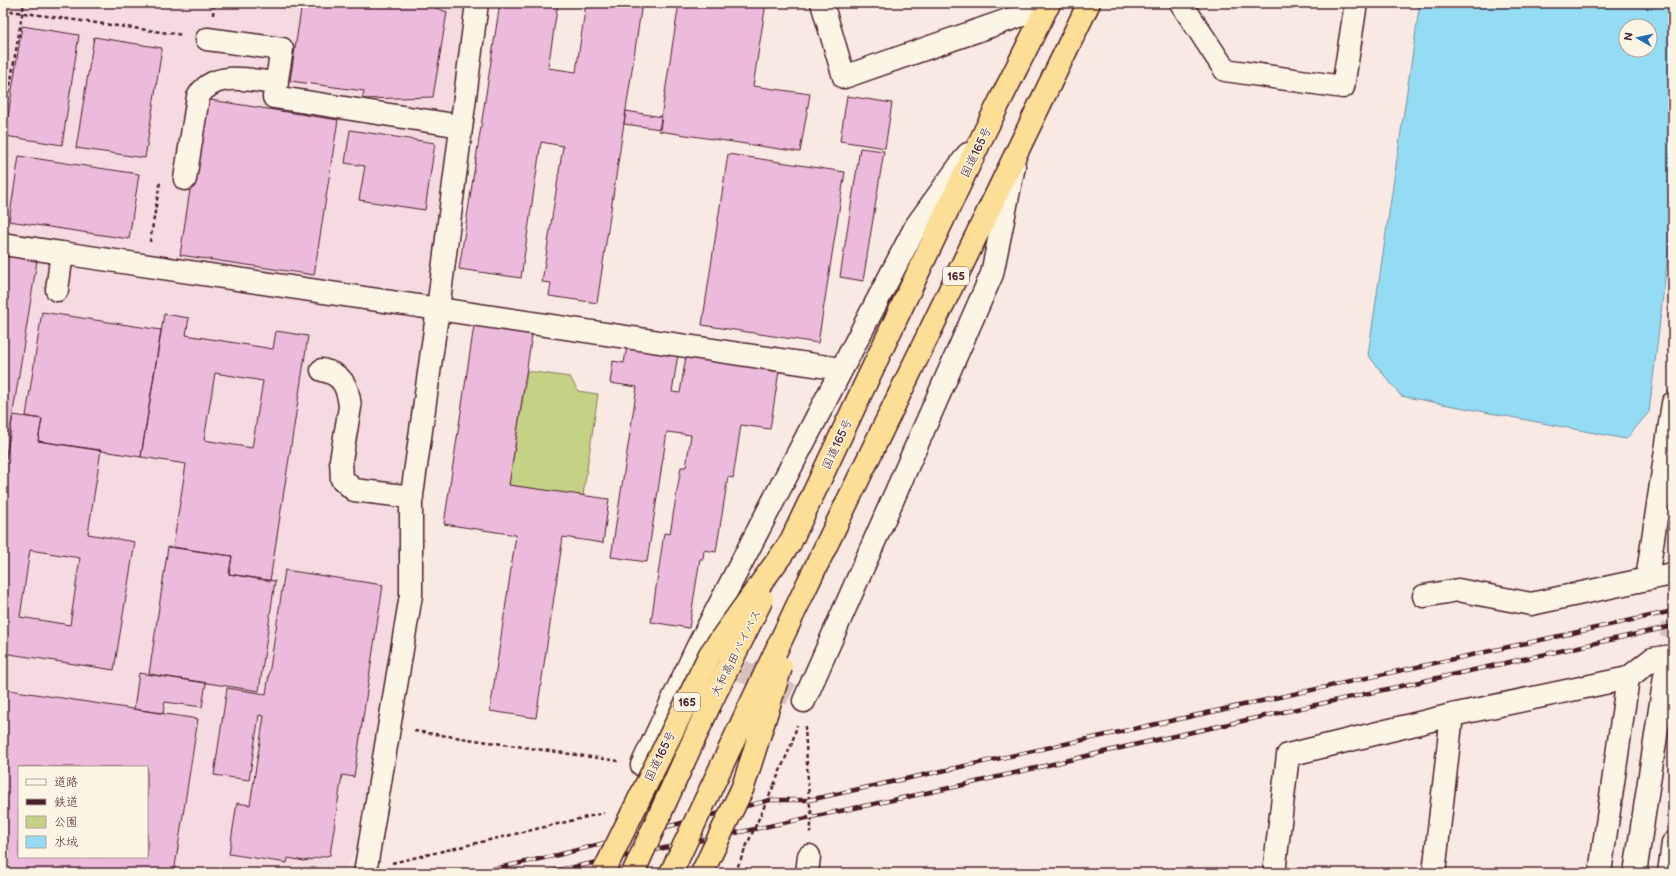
<svg xmlns="http://www.w3.org/2000/svg" width="1676" height="876" viewBox="0 0 1676 876" font-family="'Balsamiq Sans','Klee One',sans-serif">
  <style>
    .built { fill: #f5dbe1; fill-rule: evenodd }
    .green { fill: #c5d185; stroke: #887858 }
    .water { fill: #93dcf4; stroke: #7690a4; fill-rule: evenodd }
    .building { fill: #ecbbdc; stroke: #4a1f2b; fill-rule: evenodd }
    .lines { fill: none; stroke-linecap: round; stroke-linejoin: round }
    .minor-tunnel { stroke: #d6c1be; stroke-width: 22; stroke-dasharray: 22 11; stroke-linecap: butt }
    .minor-casing { stroke: #4a1f2b; stroke-width: 25 }
    .highway-casing { stroke: #4a1f2b; stroke-width: 25 }
    .path { stroke: #4a1f2b; stroke-width: 2.5; stroke-dasharray: 4 3; stroke-linecap: butt }
    .minor { stroke: #fcf5e5; stroke-width: 22 }
    .highway { stroke: #fcde96; stroke-width: 22 }
    .rail-casing { stroke: #4a1f2b; stroke-width: 4.5 }
    .rail { stroke: #fcf5e5; stroke-width: 3; stroke-dasharray: 9; stroke-linecap: butt }
    .highway-bridge-casing { stroke: #4a1f2b; stroke-width: 25; stroke-linecap: butt }
    .path-bridge { stroke: #4a1f2b; stroke-width: 2.5; stroke-dasharray: 4 3; stroke-linecap: butt }
    .highway-bridge { stroke: #fcde96; stroke-width: 22 }
    .labels { text-anchor: middle; stroke-width: 3; stroke-linejoin: round; paint-order: stroke }
    .shield { fill: #fcf5e5; stroke: #7f5f63; stroke-width: 1 }
    .shield-label { font-size: 11px; font-weight: bold; fill: #4a1f2b }
    .street-label { font-size: 12px; fill: #4a1f2b; stroke: #fcf5e5 }
  </style>
  <rect width="100%" height="100%" fill="#f9e9e3"/>
  <filter id="ink" filterUnits="userSpaceOnUse"><feTurbulence type="fractalNoise" baseFrequency=".025" numOctaves="2"/><feDisplacementMap in="SourceGraphic" scale="8" xChannelSelector="R" yChannelSelector="G"/><feConvolveMatrix kernelMatrix="1 2 1 2 8 2 1 2 1" color-interpolation-filters="sRGB"/></filter>
  <g filter="url(#ink)">
    <path class="built" d="M 3,3 L 468,3 L 398,505 L 400,590 L 358,846 L 343,873 L 3,873 ZM 19,767 L 147,767 L 147,857 L 19,857 Z"/>
    <path class="green" d="M 527,371 L 570,377 L 578,391 L 598,394 L 583,496 L 509,485 Z"/>
    <path class="water" d="M 1420,3 L 1673,3 L 1673,229 L 1670,238 L 1649,412 L 1626,439 L 1401,396 L 1368,355 ZM 1626,26 L 1650,26 L 1650,50 L 1626,50 Z"/>
    <path class="building" d="M 302,3 L 423,3 L 447,12 L 433,97 L 362,99 L 364,91 L 290,81 Z
      M 500,3 L 558,3 L 548,68 L 576,72 L 586,3 L 642,3 L 597,303 L 549,296 L 551,283 L 542,282 L 563,146 L 541,142 L 521,278 L 459,269 Z
      M 679,3 L 766,3 L 753,86 L 810,94 L 800,152 L 659,131 Z
      M 22,26 L 79,35 L 62,145 L 5,136 Z
      M 94,37 L 162,48 L 145,158 L 76,148 Z
      M 847,96 L 892,103 L 885,148 L 840,141 Z
      M 204,99 L 338,120 L 314,275 L 180,255 Z
      M 626,111 L 662,117 L 660,129 L 624,124 Z
      M 350,130 L 435,143 L 425,210 L 359,200 L 365,166 L 345,163 Z
      M 860,148 L 884,151 L 863,281 L 840,277 Z
      M 728,154 L 845,172 L 818,343 L 702,325 Z
      M 19,156 L 139,174 L 129,239 L 9,221 Z
      M 3,249 L 38,254 L 3,476 Z
      M 42,312 L 161,330 L 141,457 L 38,441 L 42,419 L 26,416 Z
      M 164,314 L 189,318 L 186,335 L 273,349 L 276,331 L 308,336 L 270,581 L 229,574 L 232,556 L 173,547 L 186,464 L 141,457 ZM 215,373 L 263,381 L 252,448 L 204,440 Z
      M 475,319 L 533,328 L 509,485 L 609,499 L 603,543 L 563,537 L 536,718 L 490,711 L 516,535 L 444,524 Z
      M 627,346 L 678,354 L 672,392 L 680,393 L 686,356 L 779,371 L 770,429 L 741,425 L 733,478 L 728,477 L 716,552 L 704,550 L 703,559 L 700,559 L 689,628 L 651,622 L 664,533 L 670,534 L 681,467 L 686,467 L 691,435 L 667,432 L 647,562 L 611,557 L 637,387 L 610,383 L 613,361 L 624,363 Z
      M 13,415 L 42,419 L 38,441 L 101,450 L 88,534 L 135,542 L 114,670 L 3,653 L 3,476 ZM 30,550 L 80,558 L 70,625 L 20,617 Z
      M 168,547 L 232,556 L 229,574 L 275,581 L 259,691 L 149,674 Z
      M 285,570 L 383,585 L 354,777 L 342,775 L 330,855 L 304,861 L 288,858 L 287,863 L 229,854 L 237,803 L 250,805 L 264,716 L 259,715 L 249,780 L 214,775 L 227,688 L 266,694 Z
      M 139,673 L 206,683 L 202,707 L 165,702 L 163,713 L 134,709 Z
      M 3,689 L 198,719 L 174,873 L 3,873 ZM 19,767 L 147,767 L 147,857 L 19,857 Z"/>
    <g class="lines">
      <path class="minor-tunnel" d="M 712,656 L 804,701
        M 1666,670 L 1673,623"/>
      <defs>
        <path id="minor" d="M 822,3 L 844,77 L 1048,6
          M 1181,3 L 1225,70 L 1343,87 L 1356,3
          M 207,39 L 282,49 L 274,97 L 461,126
          M 185,179 L 198,97 C 214,69 250,81 277,83
          M 3,244 L 62,253
          M 57,290 L 62,253 L 841,369
          M 322,370 C 342,374 348,386 350,407 L 341,460 L 342,479 L 354,490 L 412,497
          M 1673,403 L 1647,579 L 1673,574
          M 1424,596 L 1458,590 L 1531,604 L 1647,579
          M 804,701 L 992,274 L 1014,166
          M 642,765 L 697,648 L 916,226 L 968,154
          M 365,873 L 411,595 L 411,502 L 439,301 L 477,3
          M 807,873 L 809,856
          M 1274,873 L 1288,755 L 1452,715 L 1628,678
          M 1434,873 L 1452,715
          M 1600,873 L 1628,678 L 1652,659 L 1673,656
          M 1635,873 L 1666,670
          M 1669,873 L 1673,843"/>
        <path id="highway" d="M 790,543 L 985,131 L 1049,3
          M 807,585 L 1089,3"/>
      </defs>
      <use href="#minor" class="minor-casing"/>
      <use href="#highway" class="highway-casing"/>
      <path class="path" d="M 3,10 L 183,35
        M 213,15 L 214,3
        M 3,127 L 24,3
        M 150,242 L 160,182
        M 805,726 L 809,800 L 812,817 L 810,833
        M 414,731 L 618,761
        M 774,785 L 792,743 L 797,725
        M 392,863 L 604,813
        M 735,873 L 746,847"/>
      <use href="#minor" class="minor"/>
      <use href="#highway" class="highway"/>
      <defs>
        <path id="rail" d="M 474,873 L 558,855 L 770,800 L 809,800 L 1673,611
          M 545,873 L 959,786 L 1129,746 L 1673,626"/>
      </defs>
      <use href="#rail" class="rail-casing"/>
      <use href="#rail" class="rail"/>
      <defs>
        <path id="highway-bridge" d="M 603,873 L 710,654 L 790,543
          M 633,873 L 710,704 L 762,599
          M 671,873 L 807,585
          M 702,873 L 743,787 L 781,667"/>
      </defs>
      <use href="#highway-bridge" class="highway-bridge-casing"/>
      <path class="path-bridge" d="M 746,847 L 774,785"/>
      <use href="#highway-bridge" class="highway-bridge"/>
    </g>
  </g>
  <g class="labels">
    <g class="shield">
      <rect x="943" y="267" width="26" height="18" rx="3"/>
      <rect x="674" y="693" width="26" height="18" rx="3"/>
    </g>
    <g class="shield-label">
      <text x="956" y="280">165</text>
      <text x="687" y="706">165</text>
    </g>
    <g class="street-label">
      <text transform="translate(976 152) rotate(-64)" y="4">国道165号</text>
      <text transform="translate(837 444) rotate(-65)" y="4">国道165号</text>
      <text transform="translate(736 653) rotate(-63)" y="4">大和高田バイパス</text>
      <text transform="translate(660 756) rotate(-64)" y="4">国道165号</text>
    </g>
  </g>
  <rect width="1676" height="876" fill="none" stroke="#fcf5e5" stroke-width="16"/>
  <rect x="8" y="8" width="1660" height="860" fill="none" stroke="#4a1f2b" stroke-width="1.5" filter="url(#ink)"/>
  <rect x="18" y="766" width="130" height="92" fill="#fcf5e5" stroke="#b59f9b"/>
  <rect x="26" y="779" width="20" height="6" fill="#fcf5e5" stroke="#b59f9b"/>
  <text x="54" y="786" font-size="12" fill="#4a1f2b">道路</text>
  <rect x="26" y="799" width="20" height="6" fill="#4a1f2b" stroke="#b59f9b"/>
  <text x="54" y="806" font-size="12" fill="#4a1f2b">鉄道</text>
  <rect x="26" y="816" width="20" height="12" fill="#c5d185" stroke="#b59f9b"/>
  <text x="54" y="826" font-size="12" fill="#4a1f2b">公園</text>
  <rect x="26" y="836" width="20" height="12" fill="#93dcf4" stroke="#b59f9b"/>
  <text x="54" y="846" font-size="12" fill="#4a1f2b">水域</text>
  <g transform="translate(1638 38) rotate(279)"><circle r="19" fill="#fcf5e5" stroke="#b59f9b"/>
  <path d="M0-3L7 15L0 10L-7 15Z" fill="#1f6fb2"/>
  <text y="-6" font-size="11" font-weight="bold" text-anchor="middle" fill="#4a1f2b">N</text>
  </g>
</svg>
